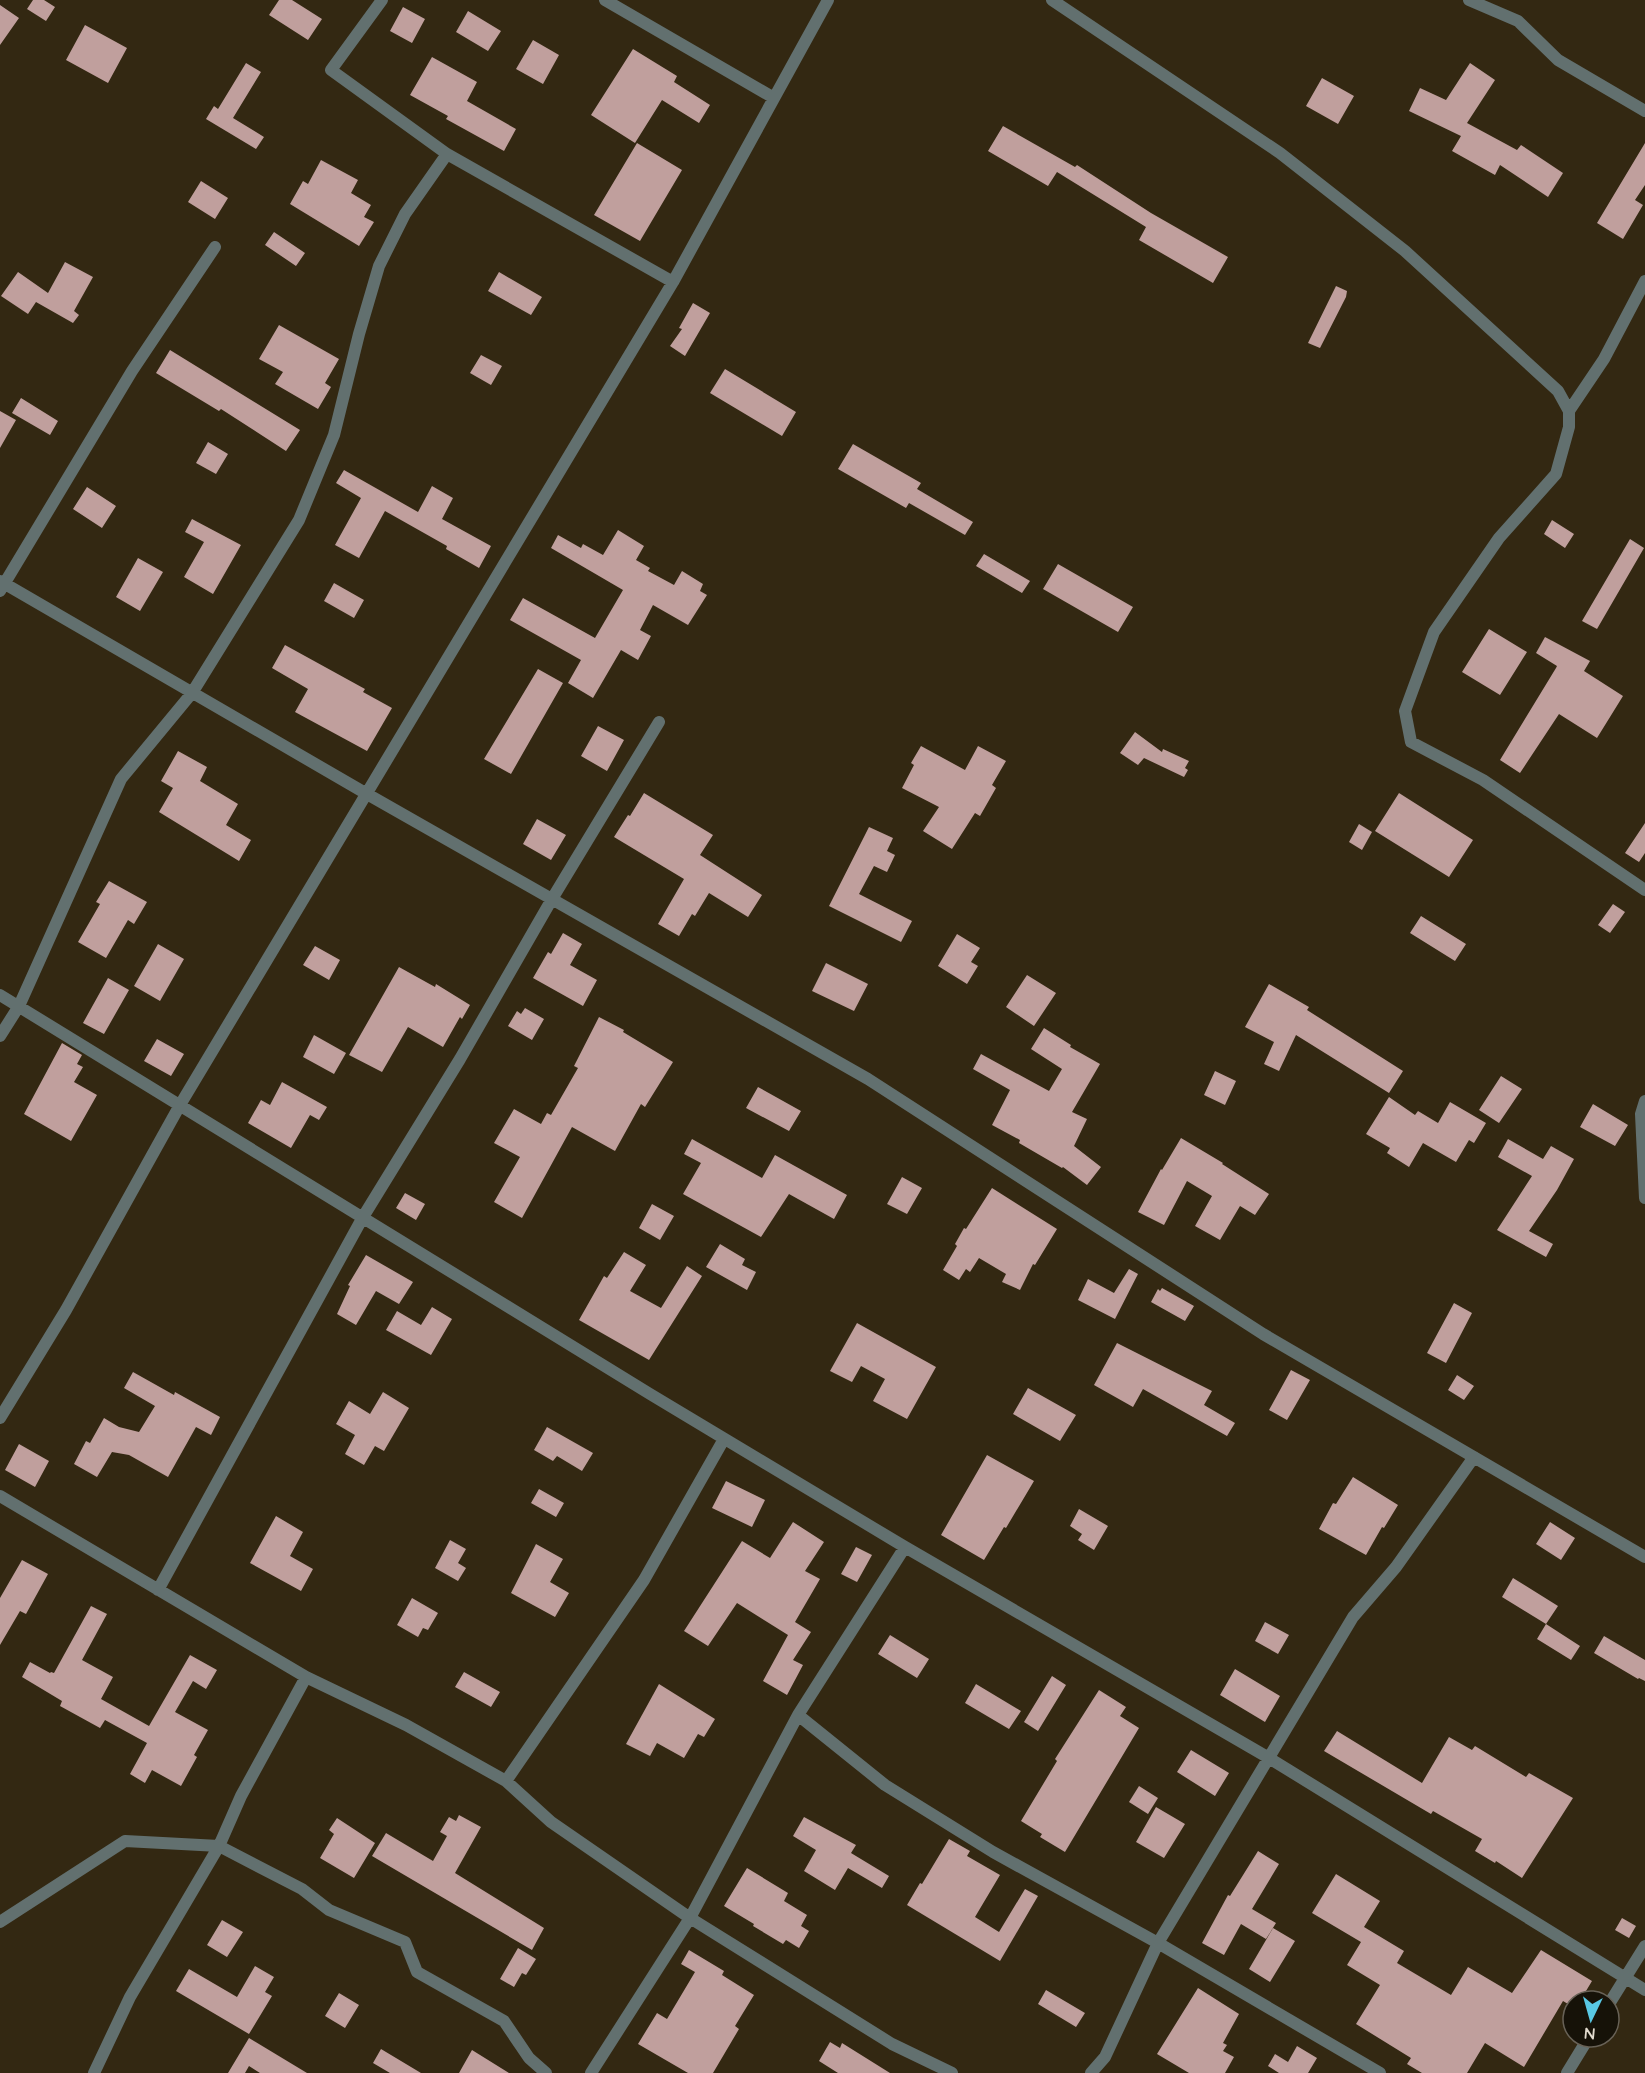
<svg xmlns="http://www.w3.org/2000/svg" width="1645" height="2073" viewBox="0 0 1645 2073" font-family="Quicksand,sans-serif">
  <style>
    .building { fill: #c09f9d }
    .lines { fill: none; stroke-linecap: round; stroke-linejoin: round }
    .street { stroke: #62706f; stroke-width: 12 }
  </style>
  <rect width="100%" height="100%" fill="#332812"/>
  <path class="building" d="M 33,0 L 44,0 L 55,7 L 46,21 L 27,9 Z
    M 279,0 L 292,0 L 322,19 L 308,40 L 269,15 Z
    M 0,5 L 19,18 L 0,45 Z
    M 403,7 L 425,19 L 412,43 L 390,31 Z
    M 468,11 L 501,31 L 488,51 L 456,32 Z
    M 85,25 L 127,48 L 108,83 L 66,60 Z
    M 533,40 L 559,55 L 543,84 L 516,69 Z
    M 633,49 L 677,76 L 674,82 L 710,105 L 699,123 L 662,100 L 635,143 L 591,115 Z
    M 432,57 L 477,82 L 467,101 L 516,129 L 504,151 L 446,119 L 448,116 L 410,95 Z
    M 246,63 L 261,72 L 233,118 L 264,137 L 256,149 L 206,119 L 214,106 L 218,109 Z
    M 1470,63 L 1495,80 L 1467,123 L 1517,150 L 1521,145 L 1563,173 L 1548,197 L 1500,165 L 1495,175 L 1452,151 L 1461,136 L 1409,111 L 1420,88 L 1446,100 Z
    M 1322,78 L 1354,96 L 1338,124 L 1306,106 Z
    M 1003,126 L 1075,167 L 1077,165 L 1151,213 L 1228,257 L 1213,283 L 1139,240 L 1146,227 L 1057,172 L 1048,186 L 988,151 Z
    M 637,143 L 682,170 L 640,241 L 594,215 Z
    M 1645,143 L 1645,185 L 1635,200 L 1643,205 L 1623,239 L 1597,223 Z
    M 321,160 L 358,180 L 351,193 L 371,205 L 364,217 L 374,222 L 359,246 L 290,204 L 303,181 L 308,184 Z
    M 201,181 L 228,198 L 215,219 L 188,202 Z
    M 274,232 L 305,253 L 296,266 L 265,245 Z
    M 65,262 L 93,277 L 74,311 L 79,315 L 73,323 L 36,302 L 28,314 L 1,296 L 18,272 L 48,293 Z
    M 499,272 L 542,297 L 531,315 L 488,291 Z
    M 1336,286 L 1347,291 L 1346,297 L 1320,348 L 1308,343 Z
    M 693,303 L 710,313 L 685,356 L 670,346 L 682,329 L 679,328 Z
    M 279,325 L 339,359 L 325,383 L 331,387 L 318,409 L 275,384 L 283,372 L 259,359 Z
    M 170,350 L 300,430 L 286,451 L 221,409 L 219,411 L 156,373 Z
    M 481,355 L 502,366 L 491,385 L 470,373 Z
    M 725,369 L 796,412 L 782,436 L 710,393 Z
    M 21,398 L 58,421 L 50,435 L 12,413 Z
    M 0,411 L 16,420 L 0,448 Z
    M 208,442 L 228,454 L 216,474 L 196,463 Z
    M 853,444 L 921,483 L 917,489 L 973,522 L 965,535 L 909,503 L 906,508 L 838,469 Z
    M 344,470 L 418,512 L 432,486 L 453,498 L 442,519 L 491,546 L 479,568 L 446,549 L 447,546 L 385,511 L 359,558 L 335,545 L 361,498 L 336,483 Z
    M 87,487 L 116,506 L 102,528 L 73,509 Z
    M 192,519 L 241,545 L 213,594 L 184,577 L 204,542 L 185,532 Z
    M 1552,520 L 1574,534 L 1565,548 L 1544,534 Z
    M 618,530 L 644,546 L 636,560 L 650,568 L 648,571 L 674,585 L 682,571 L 703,584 L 700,591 L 707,595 L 688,625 L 653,605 L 640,630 L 651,636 L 638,660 L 621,650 L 593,698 L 568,683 L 581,660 L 510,620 L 523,598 L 595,638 L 623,590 L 551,548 L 558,535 L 581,548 L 583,544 L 603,555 Z
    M 1630,539 L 1644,548 L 1597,629 L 1582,621 Z
    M 984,554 L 1030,581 L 1022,593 L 976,566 Z
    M 138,558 L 163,572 L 140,611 L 116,597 Z
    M 1058,564 L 1133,607 L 1118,632 L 1043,589 Z
    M 334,583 L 364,600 L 354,618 L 324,601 Z
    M 1489,629 L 1527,652 L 1500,695 L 1462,672 Z
    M 1545,637 L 1590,661 L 1584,671 L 1623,696 L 1597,738 L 1559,714 L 1520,773 L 1500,760 L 1556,668 L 1557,666 L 1536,653 Z
    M 285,645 L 365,689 L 363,692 L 392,708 L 367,751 L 295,712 L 308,689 L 272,668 Z
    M 538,669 L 563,683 L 511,774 L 484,759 Z
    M 598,726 L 624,740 L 607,771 L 581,756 Z
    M 1135,732 L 1162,752 L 1163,749 L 1189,761 L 1185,768 L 1188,770 L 1184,777 L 1144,758 L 1138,765 L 1120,753 Z
    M 921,746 L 965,770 L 978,746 L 1006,761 L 992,785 L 996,788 L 980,816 L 975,813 L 952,849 L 923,831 L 939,807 L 902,788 L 914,765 L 911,763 Z
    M 178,751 L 207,767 L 200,781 L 238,804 L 226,825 L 251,840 L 239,861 L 159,812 L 173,788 L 161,781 Z
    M 644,793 L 713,835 L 700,855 L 762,895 L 748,917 L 709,893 L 695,916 L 692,914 L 679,936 L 658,924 L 684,879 L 614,837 L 628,815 L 630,816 Z
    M 1399,793 L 1473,840 L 1449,877 L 1375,831 Z
    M 537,819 L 566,835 L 551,860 L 523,844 Z
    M 1645,823 L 1645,853 L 1639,862 L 1625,853 Z
    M 1359,824 L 1372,832 L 1362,850 L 1349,842 Z
    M 869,827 L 893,838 L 887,851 L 895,855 L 887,872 L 874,866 L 859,894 L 912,921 L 901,942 L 829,906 Z
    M 109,881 L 147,902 L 134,924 L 128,920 L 106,958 L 78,942 L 100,904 L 96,902 Z
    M 1613,904 L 1625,912 L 1610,933 L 1598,925 Z
    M 1421,916 L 1466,944 L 1455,961 L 1410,933 Z
    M 563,933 L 582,944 L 570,965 L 597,980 L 583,1006 L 533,978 L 548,952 L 551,954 Z
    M 957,934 L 980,948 L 971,962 L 978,966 L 967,984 L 938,966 Z
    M 158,944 L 184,959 L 160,1001 L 134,986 Z
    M 315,946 L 340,960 L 329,980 L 303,965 Z
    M 826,963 L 868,984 L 854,1011 L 812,991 Z
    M 399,967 L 435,987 L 436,984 L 470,1005 L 462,1019 L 460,1017 L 443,1047 L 408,1027 L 382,1072 L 349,1055 Z
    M 1027,975 L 1056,993 L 1034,1026 L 1006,1007 Z
    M 108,978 L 129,990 L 104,1034 L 83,1023 Z
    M 1269,984 L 1309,1007 L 1307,1010 L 1403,1071 L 1389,1093 L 1296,1035 L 1279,1071 L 1264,1064 L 1274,1042 L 1245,1027 Z
    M 525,1008 L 544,1019 L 532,1040 L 508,1026 L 517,1011 L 521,1014 Z
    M 599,1017 L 624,1030 L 623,1032 L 673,1062 L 645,1107 L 641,1104 L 615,1151 L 572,1127 L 522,1218 L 494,1202 L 520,1157 L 494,1143 L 514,1109 L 541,1124 L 547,1113 L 551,1115 L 578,1068 L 574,1066 Z
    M 1044,1028 L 1071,1045 L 1070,1047 L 1100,1064 L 1072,1112 L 1087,1119 L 1074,1146 L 1101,1167 L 1087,1185 L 1063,1167 L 1062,1168 L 1019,1143 L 1020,1140 L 992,1125 L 1010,1090 L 973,1069 L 981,1054 L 1049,1091 L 1062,1069 L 1031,1049 Z
    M 314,1035 L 346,1053 L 334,1074 L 303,1057 Z
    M 157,1039 L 184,1054 L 171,1076 L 144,1061 Z
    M 62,1043 L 82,1055 L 77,1064 L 83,1067 L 74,1082 L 97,1095 L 71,1141 L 24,1114 Z
    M 1215,1071 L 1236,1081 L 1225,1105 L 1204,1095 Z
    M 1501,1076 L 1522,1089 L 1499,1123 L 1479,1110 Z
    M 282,1082 L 327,1107 L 319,1120 L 310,1115 L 291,1148 L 248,1123 L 261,1100 L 270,1105 Z
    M 758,1087 L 801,1111 L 789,1131 L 746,1108 Z
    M 1389,1097 L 1415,1115 L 1418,1111 L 1438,1123 L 1450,1102 L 1486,1123 L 1474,1143 L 1469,1140 L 1456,1162 L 1423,1143 L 1409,1167 L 1387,1153 L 1390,1148 L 1366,1134 Z
    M 1593,1104 L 1628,1125 L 1615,1146 L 1580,1127 Z
    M 1181,1138 L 1223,1163 L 1222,1164 L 1269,1194 L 1255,1215 L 1240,1206 L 1220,1240 L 1195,1226 L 1212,1196 L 1187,1181 L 1164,1225 L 1138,1212 L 1161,1169 L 1162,1170 Z
    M 692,1139 L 762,1178 L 775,1155 L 847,1195 L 834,1219 L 789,1194 L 761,1237 L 683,1194 L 701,1163 L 684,1154 Z
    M 1508,1139 L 1543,1159 L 1551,1146 L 1574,1159 L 1557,1190 L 1529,1231 L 1553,1244 L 1546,1257 L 1497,1230 L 1532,1176 L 1498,1157 Z
    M 902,1177 L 922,1188 L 907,1214 L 887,1204 Z
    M 992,1188 L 1057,1229 L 1035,1265 L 1033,1264 L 1020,1290 L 1002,1282 L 1006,1274 L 979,1258 L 970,1272 L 966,1269 L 959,1280 L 943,1270 L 957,1246 L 955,1244 L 964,1228 L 966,1229 Z
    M 405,1193 L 425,1204 L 416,1220 L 396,1208 Z
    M 652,1204 L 674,1216 L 660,1240 L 639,1228 Z
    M 720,1244 L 745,1259 L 742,1265 L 756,1272 L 747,1290 L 706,1267 Z
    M 624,1252 L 646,1265 L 630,1291 L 661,1308 L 687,1266 L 702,1276 L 649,1360 L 579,1320 L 604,1276 L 607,1278 Z
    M 366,1255 L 413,1282 L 399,1304 L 376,1291 L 356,1325 L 337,1314 L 350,1286 L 348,1285 Z
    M 1129,1269 L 1138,1274 L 1115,1319 L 1078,1300 L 1088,1279 L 1114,1293 Z
    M 1162,1288 L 1194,1306 L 1185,1321 L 1151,1302 L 1158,1289 L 1160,1291 Z
    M 1454,1303 L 1472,1313 L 1446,1363 L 1427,1353 Z
    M 432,1307 L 452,1319 L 431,1355 L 386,1330 L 397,1311 L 421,1325 Z
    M 857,1323 L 936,1367 L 907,1419 L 873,1401 L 885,1379 L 861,1366 L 852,1382 L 830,1371 Z
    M 1117,1343 L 1212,1391 L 1204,1405 L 1235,1423 L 1227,1436 L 1143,1389 L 1133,1407 L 1094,1385 Z
    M 1291,1370 L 1310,1380 L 1287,1420 L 1269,1410 Z
    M 133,1372 L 174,1395 L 175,1392 L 220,1417 L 211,1435 L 196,1427 L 168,1477 L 129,1455 L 112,1452 L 97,1477 L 74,1464 L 86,1441 L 90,1443 L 104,1418 L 119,1427 L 139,1432 L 155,1406 L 124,1388 Z
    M 1457,1375 L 1474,1386 L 1464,1400 L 1448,1390 Z
    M 1028,1388 L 1076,1415 L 1060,1441 L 1013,1414 Z
    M 383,1392 L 409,1408 L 384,1451 L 375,1446 L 364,1465 L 345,1454 L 355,1435 L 336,1424 L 349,1401 L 370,1414 Z
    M 547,1427 L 593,1453 L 582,1471 L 557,1456 L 553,1461 L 534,1450 Z
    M 19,1444 L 49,1461 L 35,1487 L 5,1470 Z
    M 987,1455 L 1034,1481 L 1006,1528 L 1004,1527 L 984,1560 L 941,1535 Z
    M 1353,1477 L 1398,1505 L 1384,1528 L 1382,1527 L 1366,1555 L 1319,1529 L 1333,1503 L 1336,1504 Z
    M 726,1481 L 765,1500 L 752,1527 L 712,1508 Z
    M 539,1489 L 564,1503 L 556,1517 L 531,1503 Z
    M 1079,1509 L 1108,1526 L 1094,1550 L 1078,1540 L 1082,1534 L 1070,1526 Z
    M 276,1516 L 303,1532 L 290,1556 L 313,1569 L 301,1591 L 250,1563 Z
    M 793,1522 L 824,1542 L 805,1571 L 820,1579 L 795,1622 L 811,1632 L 793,1660 L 803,1665 L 787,1695 L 763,1681 L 788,1635 L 737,1603 L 708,1646 L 684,1631 L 742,1541 L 770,1558 Z
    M 1550,1522 L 1575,1538 L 1561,1560 L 1536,1544 Z
    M 450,1540 L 466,1549 L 458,1563 L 466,1568 L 458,1581 L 435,1568 Z
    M 536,1544 L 563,1559 L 550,1582 L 569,1593 L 555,1617 L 511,1593 Z
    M 856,1547 L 872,1555 L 857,1582 L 841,1574 Z
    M 22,1560 L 48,1574 L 26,1614 L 20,1611 L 0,1645 L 0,1598 Z
    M 1513,1578 L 1558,1606 L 1546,1624 L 1502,1597 Z
    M 412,1598 L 438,1613 L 428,1630 L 423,1628 L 418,1637 L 397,1625 Z
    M 91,1606 L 107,1614 L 82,1660 L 113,1677 L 101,1699 L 149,1726 L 190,1655 L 217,1670 L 206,1689 L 193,1681 L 175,1712 L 208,1730 L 194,1755 L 197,1757 L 181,1786 L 152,1770 L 145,1783 L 130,1774 L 147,1743 L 105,1720 L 100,1728 L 60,1706 L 62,1701 L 22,1677 L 30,1662 L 50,1673 L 51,1672 L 54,1673 Z
    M 1265,1622 L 1289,1635 L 1278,1654 L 1255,1641 Z
    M 1546,1624 L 1580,1646 L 1571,1660 L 1537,1639 Z
    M 890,1635 L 929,1659 L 917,1678 L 878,1654 Z
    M 1604,1636 L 1645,1660 L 1645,1681 L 1639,1678 L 1638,1679 L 1594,1653 Z
    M 1235,1669 L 1280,1696 L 1265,1722 L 1220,1695 Z
    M 464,1672 L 500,1692 L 491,1707 L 455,1687 Z
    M 1052,1676 L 1066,1685 L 1038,1731 L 1024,1722 Z
    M 659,1684 L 715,1719 L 704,1737 L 698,1734 L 684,1758 L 657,1743 L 650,1756 L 626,1744 Z
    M 976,1684 L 1021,1711 L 1009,1729 L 965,1703 Z
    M 1099,1690 L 1126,1707 L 1120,1716 L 1139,1728 L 1065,1852 L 1040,1837 L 1042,1834 L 1021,1821 L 1057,1761 L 1055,1759 Z
    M 1337,1731 L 1422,1783 L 1449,1737 L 1472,1750 L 1475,1746 L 1526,1777 L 1529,1773 L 1573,1798 L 1522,1878 L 1496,1861 L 1495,1863 L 1475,1851 L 1482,1839 L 1433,1811 L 1431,1814 L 1324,1751 Z
    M 1191,1750 L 1229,1773 L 1215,1796 L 1177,1772 Z
    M 1139,1786 L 1158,1798 L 1148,1814 L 1129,1802 Z
    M 1156,1807 L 1185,1824 L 1164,1858 L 1136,1842 Z
    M 459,1815 L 481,1827 L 455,1873 L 544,1928 L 532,1950 L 372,1856 L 386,1833 L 433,1861 L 447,1836 L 440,1832 L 449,1817 L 456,1821 Z
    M 804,1817 L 856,1845 L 851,1853 L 889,1876 L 882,1888 L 848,1868 L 835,1890 L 804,1871 L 816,1850 L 793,1836 Z
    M 337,1818 L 375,1843 L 354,1878 L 320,1858 L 334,1834 L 329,1830 Z
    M 949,1839 L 970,1851 L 967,1856 L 1000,1875 L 975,1917 L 999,1932 L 1025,1889 L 1038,1896 L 1000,1961 L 907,1905 L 920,1883 L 922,1884 Z
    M 1258,1851 L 1279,1864 L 1252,1909 L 1276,1923 L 1266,1939 L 1241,1924 L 1224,1955 L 1202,1943 L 1228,1895 L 1230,1896 Z
    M 747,1868 L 788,1893 L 784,1901 L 807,1915 L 801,1926 L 809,1931 L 799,1948 L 786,1940 L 783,1944 L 753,1926 L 754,1924 L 724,1906 Z
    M 1336,1874 L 1380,1901 L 1364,1927 L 1404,1951 L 1397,1963 L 1451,1995 L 1468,1967 L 1512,1993 L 1541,1950 L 1592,1981 L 1580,2001 L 1573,2001 L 1573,2007 L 1563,2001 L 1524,2067 L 1485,2043 L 1467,2073 L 1422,2073 L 1407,2064 L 1411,2058 L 1356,2024 L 1380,1985 L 1347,1965 L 1361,1942 L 1312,1913 Z
    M 1622,1918 L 1636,1926 L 1629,1938 L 1615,1930 Z
    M 222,1920 L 243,1932 L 227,1957 L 207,1945 Z
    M 1273,1928 L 1295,1941 L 1270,1982 L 1249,1969 Z
    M 518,1948 L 536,1959 L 526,1975 L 522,1973 L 514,1987 L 500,1979 Z
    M 689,1950 L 724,1971 L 722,1975 L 754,1995 L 735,2026 L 739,2029 L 713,2073 L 688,2073 L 638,2044 L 657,2013 L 667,2019 L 695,1972 L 681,1964 Z
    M 255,1966 L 274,1977 L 265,1992 L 272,1996 L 249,2034 L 176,1991 L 189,1969 L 237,1997 Z
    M 1198,1988 L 1239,2014 L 1223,2043 L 1227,2045 L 1223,2051 L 1234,2057 L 1225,2073 L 1189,2073 L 1157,2054 Z
    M 1046,1990 L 1085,2013 L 1076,2027 L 1038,2004 Z
    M 339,1993 L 359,2005 L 345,2028 L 325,2016 Z
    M 249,2038 L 307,2073 L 260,2073 L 249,2066 L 245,2073 L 228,2073 Z
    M 830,2042 L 840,2048 L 842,2043 L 890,2073 L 838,2073 L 819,2061 Z
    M 1297,2046 L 1317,2058 L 1308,2073 L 1279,2073 L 1268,2066 L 1275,2054 L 1288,2062 Z
    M 381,2049 L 421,2073 L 390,2073 L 373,2063 Z
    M 472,2050 L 509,2073 L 459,2073 Z"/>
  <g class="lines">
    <path class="street" d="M 382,0 L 331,70 L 447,154 L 673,282
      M 605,0 L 774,98
      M 1052,0 L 1280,153 L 1405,251 L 1558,391 L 1569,411 L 1569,427 L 1556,474 L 1499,538 L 1434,632 L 1405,711 L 1411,742 L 1483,780 L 1645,890
      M 1469,0 L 1518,21 L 1558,60 L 1645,111
      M 1569,411 L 1604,359 L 1645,281
      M 0,581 L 367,794 L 868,1079 L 1263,1334 L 1645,1557
      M 0,591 L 132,371 L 215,247
      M 0,995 L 650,1394 L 905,1547 L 1269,1758 L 1645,1990
      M 0,1036 L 19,1006 L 121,779 L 192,693 L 299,520 L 334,435 L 359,334 L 379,266 L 405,214 L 447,154
      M 1645,1101 L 1641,1114 L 1645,1198
      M 0,1418 L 66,1310 L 180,1105 L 673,282 L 828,0
      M 0,1496 L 306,1677 L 406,1725 L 506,1781 L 551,1822 L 690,1918 L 892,2044 L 952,2073
      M 905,1547 L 798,1715 L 885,1785 L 993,1852 L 1158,1943 L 1380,2073
      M 158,1590 L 363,1217 L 460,1059 L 552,899 L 659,722
      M 306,1677 L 241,1796 L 219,1846 L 302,1889 L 329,1910 L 405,1942 L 417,1972 L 504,2021 L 529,2058 L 546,2073
      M 506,1781 L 644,1580 L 724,1439
      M 0,1922 L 125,1841 L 219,1846 L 130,1997 L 94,2073
      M 1609,2004 L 1645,1946
      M 591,2073 L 690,1918 L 798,1715
      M 1091,2073 L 1105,2057 L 1158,1943 L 1353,1617 L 1396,1567 L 1474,1457
      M 1567,2073 L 1589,2037"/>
  </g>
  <g transform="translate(1591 2019) rotate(185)"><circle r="28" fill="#161208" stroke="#686257" stroke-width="1.5"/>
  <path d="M0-4.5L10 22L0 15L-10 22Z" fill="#59c8e4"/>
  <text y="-9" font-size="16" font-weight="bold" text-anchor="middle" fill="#e2dbce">N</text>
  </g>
</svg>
